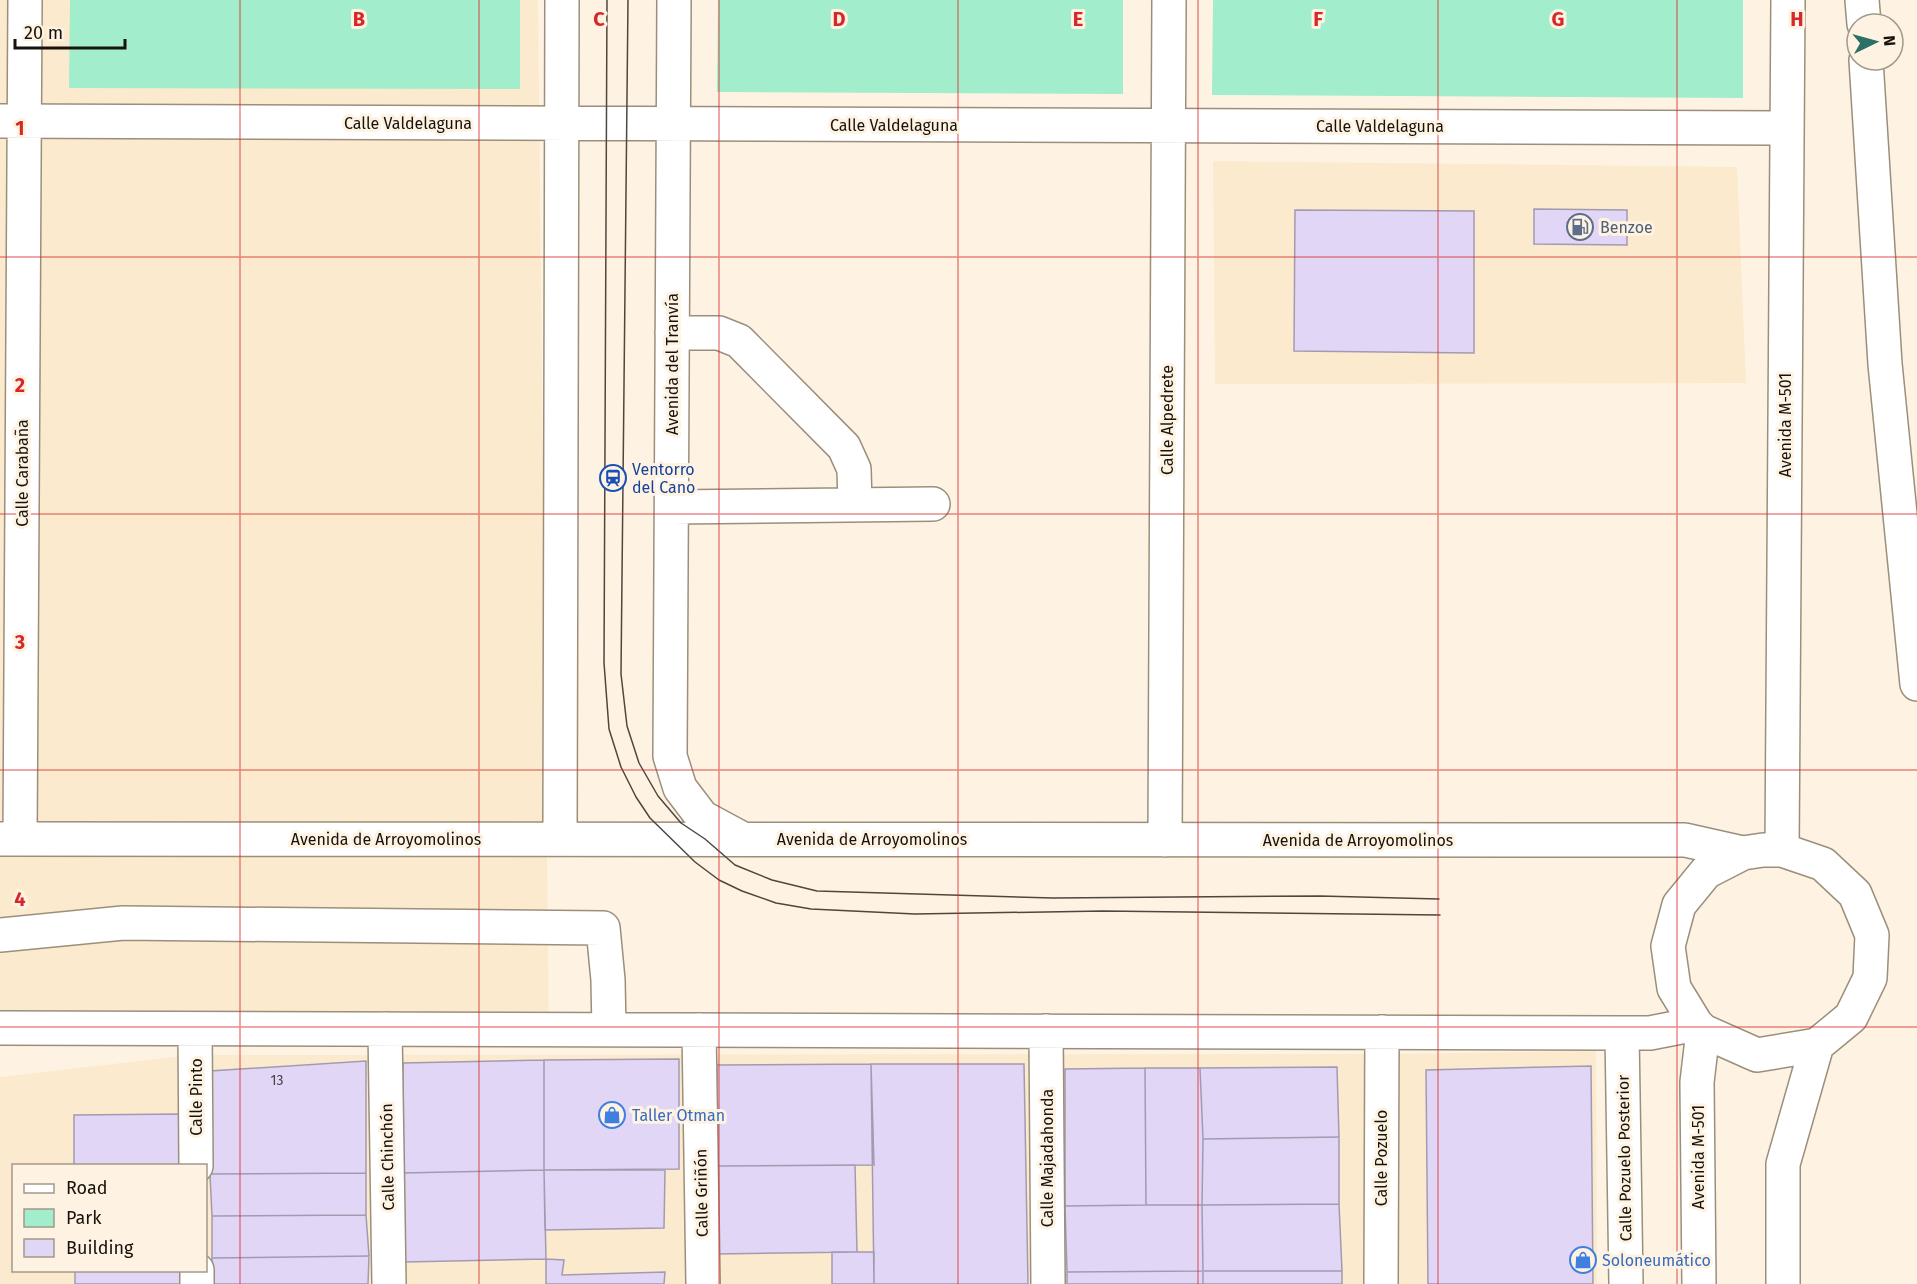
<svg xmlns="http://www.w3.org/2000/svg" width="1917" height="1284" viewBox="0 0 1917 1284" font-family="'Fira Sans',sans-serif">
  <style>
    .built { fill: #fbeace; fill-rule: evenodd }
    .green { fill: #a2edcb }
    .building { fill: #e2d6f7; stroke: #a29bb0; stroke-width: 1.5 }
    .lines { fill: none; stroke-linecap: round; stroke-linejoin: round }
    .minor-casing { stroke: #9b8f7c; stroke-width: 36 }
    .highway-casing { stroke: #9b8f7c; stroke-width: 36 }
    .minor { stroke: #fff; stroke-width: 33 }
    .highway { stroke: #fff; stroke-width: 33 }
    .tram { stroke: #4d473e; stroke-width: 1.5 }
    .grid { fill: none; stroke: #d62828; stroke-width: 1.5; stroke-opacity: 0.55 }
    .labels { text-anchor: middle; stroke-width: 6; stroke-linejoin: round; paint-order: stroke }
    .number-label { font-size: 14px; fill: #4a4346 }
    .street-label { font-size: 16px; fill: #17120b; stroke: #fef3e2 }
    .service-label { font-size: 16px; fill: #4e5e75; stroke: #fef3e2; text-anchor: start }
    .transit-label { font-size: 16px; fill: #164399; stroke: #fef3e2; text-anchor: start }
    .shop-label { font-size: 16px; fill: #366cbe; stroke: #fef3e2; text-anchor: start }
    .grid-label { font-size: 20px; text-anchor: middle; font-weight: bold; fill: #d62828; stroke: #fef3e2; stroke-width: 6; stroke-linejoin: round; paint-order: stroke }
  </style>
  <rect width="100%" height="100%" fill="#fef3e2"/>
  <path class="built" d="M 0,0 L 538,0 L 549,1042 L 0,1045 Z
    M 1213,161 L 1737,167 L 1746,383 L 1215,384 Z
    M 1596,1051 L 1597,1284 L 0,1284 L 0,1077 L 191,1055 L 1397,1054 ZM 14,1166 L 206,1166 L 206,1270 L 14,1270 Z"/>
  <path class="green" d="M 70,0 L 520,0 L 520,89 L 69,88 Z
    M 718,0 L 1123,0 L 1123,94 L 717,92 Z
    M 1213,0 L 1743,0 L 1743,98 L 1212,95 Z"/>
  <path class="building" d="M 1534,209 L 1627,210 L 1627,245 L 1534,244 Z
    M 1295,210 L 1474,211 L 1474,353 L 1294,351 Z
    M 679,1059 L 679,1169 L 544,1170 L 544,1060 Z
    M 544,1060 L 544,1170 L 402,1173 L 403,1063 Z
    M 366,1061 L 366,1173 L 210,1174 L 210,1071 Z
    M 871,1064 L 874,1165 L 718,1166 L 717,1065 Z
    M 871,1064 L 1024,1064 L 1028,1284 L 874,1284 Z
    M 1591,1066 L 1593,1284 L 1428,1284 L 1426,1070 Z
    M 1337,1067 L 1339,1137 L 1203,1139 L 1200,1068 Z
    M 1145,1068 L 1200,1068 L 1203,1139 L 1202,1205 L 1146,1205 Z
    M 1145,1068 L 1146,1205 L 1065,1206 L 1065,1069 Z
    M 182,1114 L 182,1166 L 74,1166 L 74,1115 Z
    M 1339,1137 L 1339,1204 L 1202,1205 L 1203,1139 Z
    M 855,1165 L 857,1252 L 718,1254 L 718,1166 Z
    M 544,1170 L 546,1259 L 405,1262 L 402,1173 Z
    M 544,1170 L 665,1170 L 664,1228 L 545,1230 Z
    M 366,1173 L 366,1215 L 212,1216 L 210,1174 Z
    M 1339,1204 L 1342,1271 L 1203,1271 L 1202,1205 Z
    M 1146,1205 L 1202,1205 L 1203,1271 L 1067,1272 L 1065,1206 Z
    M 366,1215 L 369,1256 L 212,1258 L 212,1216 Z
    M 832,1252 L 874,1252 L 874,1284 L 832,1284 Z
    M 369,1256 L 368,1284 L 212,1284 L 212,1258 Z
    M 546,1259 L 564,1260 L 562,1275 L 665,1272 L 664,1284 L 546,1284 Z
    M 75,1270 L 183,1270 L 184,1284 L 75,1284 Z
    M 1203,1271 L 1342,1271 L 1342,1284 L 1203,1284 Z
    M 1203,1271 L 1203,1284 L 1067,1284 L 1067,1272 Z"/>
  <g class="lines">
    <defs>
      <path id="minor" d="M 674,0 L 670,756 L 680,788 L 702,817 L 741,838
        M 0,121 L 1787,128
        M 672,333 L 719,333 L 739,341 L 844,447 L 854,469 L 855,505
        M 672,507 L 933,504
        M 0,839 L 1685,840 L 1743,853 L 1763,850 L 1782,850 L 1823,864 L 1855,894 L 1872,935 L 1870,978 L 1851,1017 L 1817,1045 L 1757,1055 L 1703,1031 L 1696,1024 L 1674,988 L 1668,946 L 1679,905 L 1706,872 L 1743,853
        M 20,839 L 25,0
        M 560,839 L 562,0
        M 1165,840 L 1169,0
        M 1782,850 L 1788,0
        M 0,935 L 123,923 L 603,928 L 608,980 L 609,1030
        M 0,1028 L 1622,1033 L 1650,1033 L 1696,1024
        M 195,1029 L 196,1166
        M 385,1029 L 389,1284
        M 699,1030 L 703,1284
        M 1046,1031 L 1048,1284
        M 1622,1033 L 1626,1284
        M 197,1270 L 197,1284
        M 1381,1284 L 1382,1032
        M 1699,1284 L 1697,1082 L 1703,1031
        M 1783,1284 L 1783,1164 L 1817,1045"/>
      <path id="highway" d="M 1862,0 L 1864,24
        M 1866,60 L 1885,364 L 1917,684"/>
    </defs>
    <use href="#minor" class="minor-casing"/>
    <use href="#highway" class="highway-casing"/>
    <use href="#minor" class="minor"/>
    <use href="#highway" class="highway"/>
    <path class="tram" d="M 607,0 L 604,663 L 609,729 L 621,767 L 636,797 L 650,818 L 695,862 L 719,880 L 742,891 L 776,903 L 811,909 L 915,914 L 1103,911 L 1440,915
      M 628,0 L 621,674 L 627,726 L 639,763 L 658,796 L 681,823 L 705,839 L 735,865 L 772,880 L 817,891 L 1053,898 L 1320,896 L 1439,899"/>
  </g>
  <path class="grid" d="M 240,0 L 240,1284M 479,0 L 479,1284M 719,0 L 719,1284M 958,0 L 958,1284M 1198,0 L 1198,1284M 1438,0 L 1438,1284M 1677,0 L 1677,1284M 0,257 L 1917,257M 0,514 L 1917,514M 0,770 L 1917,770M 0,1027 L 1917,1027"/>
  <defs>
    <symbol id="fuel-ring" viewBox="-11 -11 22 22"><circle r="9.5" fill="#fef3e2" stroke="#5c6f8a" stroke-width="1.5"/><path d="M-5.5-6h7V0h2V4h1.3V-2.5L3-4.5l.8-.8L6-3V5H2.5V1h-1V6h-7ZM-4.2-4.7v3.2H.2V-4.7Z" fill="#5c6f8a"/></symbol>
    <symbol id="station-ring" viewBox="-11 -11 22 22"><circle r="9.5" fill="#fef3e2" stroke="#1a4fb4" stroke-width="1.5"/><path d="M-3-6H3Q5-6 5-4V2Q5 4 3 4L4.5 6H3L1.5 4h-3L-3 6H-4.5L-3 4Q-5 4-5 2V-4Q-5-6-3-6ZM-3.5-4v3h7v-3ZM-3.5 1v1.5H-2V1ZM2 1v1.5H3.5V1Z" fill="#1a4fb4"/></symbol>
    <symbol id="shop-ring" viewBox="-11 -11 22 22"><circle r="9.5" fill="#fef3e2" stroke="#3f7fe0" stroke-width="1.5"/><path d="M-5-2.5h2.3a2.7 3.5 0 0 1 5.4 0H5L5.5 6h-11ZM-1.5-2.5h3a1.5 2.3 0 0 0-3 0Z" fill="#3f7fe0"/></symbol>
  </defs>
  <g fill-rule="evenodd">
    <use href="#fuel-ring" x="1565" y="212" width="30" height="30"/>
    <use href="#station-ring" x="598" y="463" width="30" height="30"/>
    <use href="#shop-ring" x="597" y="1100" width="30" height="30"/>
    <use href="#shop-ring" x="1568" y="1245" width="30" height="30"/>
  </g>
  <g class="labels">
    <g class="number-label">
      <text x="277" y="1085">13</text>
    </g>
    <g class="street-label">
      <text x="408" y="129">Calle Valdelaguna</text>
      <text x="894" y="131">Calle Valdelaguna</text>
      <text x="1380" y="132">Calle Valdelaguna</text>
      <text transform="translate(672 364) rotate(-90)" y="6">Avenida del Tranvía</text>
      <text transform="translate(1167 420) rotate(-90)" y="6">Calle Alpedrete</text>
      <text transform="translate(1785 425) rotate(-90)" y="6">Avenida M-501</text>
      <text transform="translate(22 473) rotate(-90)" y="6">Calle Carabaña</text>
      <text x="386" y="845">Avenida de Arroyomolinos</text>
      <text x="872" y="845">Avenida de Arroyomolinos</text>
      <text x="1358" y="846">Avenida de Arroyomolinos</text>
      <text transform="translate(196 1097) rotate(-90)" y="6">Calle Pinto</text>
      <text transform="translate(387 1157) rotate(-91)" y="6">Calle Chinchón</text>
      <text transform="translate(1698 1157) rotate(-90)" y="6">Avenida M-501</text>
      <text transform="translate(1047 1158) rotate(-90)" y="6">Calle Majadahonda</text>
      <text transform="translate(1381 1158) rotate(-90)" y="6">Calle Pozuelo</text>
      <text transform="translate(1624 1158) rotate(-91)" y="6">Calle Pozuelo Posterior</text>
      <text transform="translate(701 1193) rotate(-91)" y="6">Calle Griñón</text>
    </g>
    <g class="service-label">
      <text x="1600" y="233">Benzoe</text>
    </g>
    <g class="transit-label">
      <text x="632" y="475">Ventorro<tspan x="632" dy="18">del Cano</tspan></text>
    </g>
    <g class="shop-label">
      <text x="632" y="1121">Taller Otman</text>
      <text x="1602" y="1266">Soloneumático</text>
    </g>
  </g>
  <g class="grid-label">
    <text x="359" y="26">B</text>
    <text x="599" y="26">C</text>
    <text x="839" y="26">D</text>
    <text x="1078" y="26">E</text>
    <text x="1318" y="26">F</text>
    <text x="1558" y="26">G</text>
    <text x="1797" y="26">H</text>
    <text x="20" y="135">1</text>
    <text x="20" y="392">2</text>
    <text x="20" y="649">3</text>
    <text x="20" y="906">4</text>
  </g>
  <rect x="12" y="1164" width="195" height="108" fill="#fef3e2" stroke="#a2998c" stroke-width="1.5"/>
  <rect x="24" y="1184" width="30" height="9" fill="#ffffff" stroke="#a2998c" stroke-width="1.5"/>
  <text x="66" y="1194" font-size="18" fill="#17120b">Road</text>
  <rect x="24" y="1209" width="30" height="18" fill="#a2edcb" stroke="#a2998c" stroke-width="1.5"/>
  <text x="66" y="1224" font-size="18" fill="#17120b">Park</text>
  <rect x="24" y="1239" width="30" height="18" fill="#e2d6f7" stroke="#a2998c" stroke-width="1.5"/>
  <text x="66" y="1254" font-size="18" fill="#17120b">Building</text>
  <g transform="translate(1875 42) rotate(85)"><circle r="28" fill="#fef3e2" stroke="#a2998c" stroke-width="1.5"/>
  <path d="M0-4.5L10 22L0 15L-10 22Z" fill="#2b7166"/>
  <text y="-9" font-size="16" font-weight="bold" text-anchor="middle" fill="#17120b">N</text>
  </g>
  <path d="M15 39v9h110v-9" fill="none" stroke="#17120b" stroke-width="3"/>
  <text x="24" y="39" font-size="18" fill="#17120b" stroke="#fef3e2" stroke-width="4.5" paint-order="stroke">20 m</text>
</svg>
